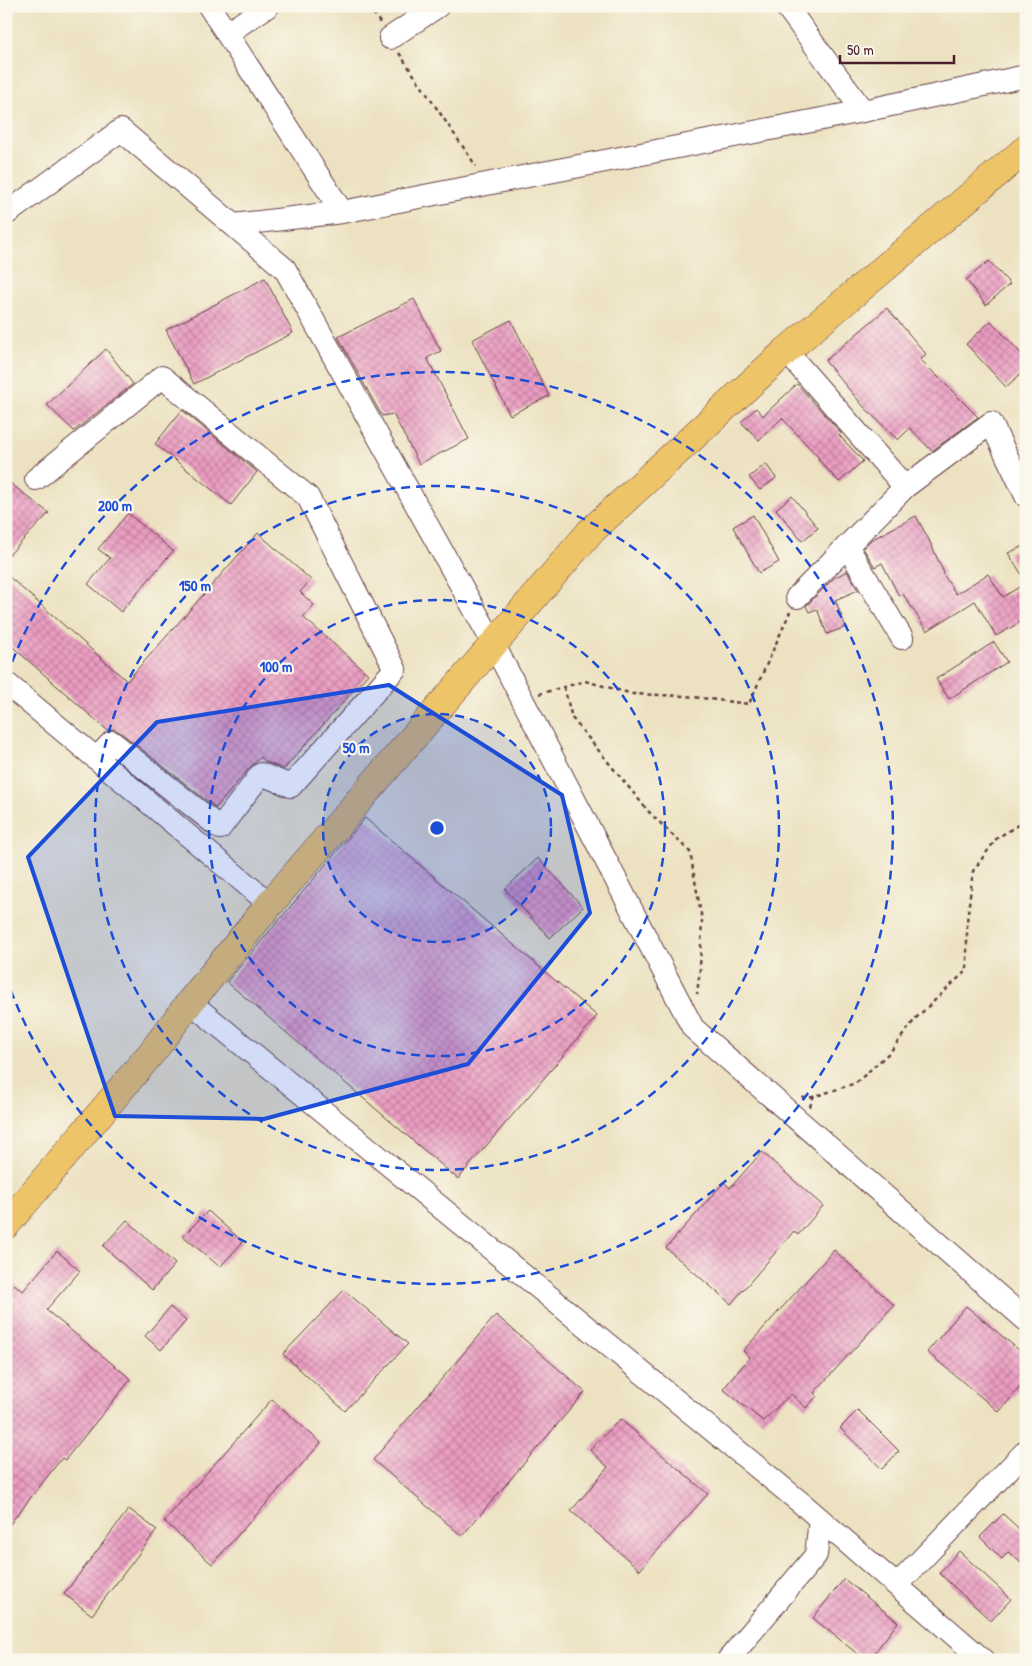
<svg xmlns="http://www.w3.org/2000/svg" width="1032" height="1666" viewBox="0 0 1032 1666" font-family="'Patrick Hand',sans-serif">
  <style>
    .building { fill: url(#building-cross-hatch) }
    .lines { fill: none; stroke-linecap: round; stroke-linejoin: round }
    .minor-casing { stroke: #623c42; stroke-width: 24 }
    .major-casing { stroke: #623c42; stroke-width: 29 }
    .path { stroke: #623c42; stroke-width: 2.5; stroke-dasharray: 4 4; stroke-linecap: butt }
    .minor { stroke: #fff; stroke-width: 22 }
    .major { stroke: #eec469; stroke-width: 28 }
    .marked { fill: #1d4ed8; fill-opacity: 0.2; stroke: #1d4ed8; stroke-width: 4; stroke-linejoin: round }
    .ring { fill: none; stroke: #1d4ed8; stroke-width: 2.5; stroke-dasharray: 9 6 }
    .centre { fill: #1d4ed8; stroke: #fbf7ec; stroke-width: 2.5 }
    .ring-label { font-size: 15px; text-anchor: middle; font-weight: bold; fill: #1d4ed8; stroke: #fbf7ec; stroke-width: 4.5; stroke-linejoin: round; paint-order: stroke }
  </style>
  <defs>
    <pattern id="building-cross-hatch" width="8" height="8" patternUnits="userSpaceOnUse" patternTransform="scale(1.25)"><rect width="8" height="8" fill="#eb9dc2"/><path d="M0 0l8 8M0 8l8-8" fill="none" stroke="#c07f9e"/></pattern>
  </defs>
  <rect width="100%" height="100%" fill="#fbf7ec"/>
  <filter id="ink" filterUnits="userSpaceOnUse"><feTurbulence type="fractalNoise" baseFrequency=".02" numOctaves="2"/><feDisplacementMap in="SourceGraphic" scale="10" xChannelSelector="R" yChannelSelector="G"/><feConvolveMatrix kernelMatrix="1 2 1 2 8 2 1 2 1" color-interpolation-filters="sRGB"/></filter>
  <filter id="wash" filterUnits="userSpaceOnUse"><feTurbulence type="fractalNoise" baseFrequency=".0096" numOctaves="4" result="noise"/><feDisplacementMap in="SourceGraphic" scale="20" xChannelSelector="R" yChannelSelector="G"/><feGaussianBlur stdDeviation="1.12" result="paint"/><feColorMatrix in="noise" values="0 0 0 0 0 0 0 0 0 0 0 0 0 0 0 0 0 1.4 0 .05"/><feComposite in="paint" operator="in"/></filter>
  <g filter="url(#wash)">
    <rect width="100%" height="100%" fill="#ece2c1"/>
    <g id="blocks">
      <path class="building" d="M 989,261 L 1010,284 L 986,305 L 966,280 Z
        M 265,278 L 293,333 L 194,384 L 166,330 Z
        M 414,299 L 441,351 L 427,358 L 469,439 L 419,464 L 393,414 L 382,416 L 338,337 Z
        M 887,308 L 926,354 L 920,359 L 978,417 L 932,451 L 910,428 L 898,440 L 864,407 L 825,361 Z
        M 511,320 L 549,396 L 510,415 L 472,340 Z
        M 991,321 L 1026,359 L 1026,369 L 1006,387 L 966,344 Z
        M 106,349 L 133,384 L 74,431 L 47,405 Z
        M 797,384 L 841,433 L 839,435 L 863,461 L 839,482 L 818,459 L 819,458 L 782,418 L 759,440 L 741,422 L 756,408 L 763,416 Z
        M 182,410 L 257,472 L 231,505 L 155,444 Z
        M 766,464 L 776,478 L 760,490 L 749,477 Z
        M 6,480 L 49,513 L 6,558 Z
        M 792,496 L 818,528 L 802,541 L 776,509 Z
        M 128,513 L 173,551 L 121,612 L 88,584 L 110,558 L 98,549 Z
        M 753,515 L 779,562 L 759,573 L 733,527 Z
        M 916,516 L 928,538 L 944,573 L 943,574 L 956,594 L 988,574 L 1003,597 L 1026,583 L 1026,619 L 996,636 L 975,601 L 927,631 L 903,594 L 899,596 L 882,563 L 875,567 L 863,548 L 871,540 Z
        M 258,533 L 311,580 L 300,592 L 314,605 L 303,617 L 368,674 L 284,769 L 266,762 L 261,757 L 251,766 L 216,808 L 120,732 L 114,729 L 107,730 L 6,641 L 6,574 L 127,681 Z
        M 1026,545 L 1026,581 L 1008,553 Z
        M 847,571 L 858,590 L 835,600 L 846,627 L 827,634 L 817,609 L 809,612 L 806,606 L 834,578 Z
        M 994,642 L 1007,662 L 949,699 L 936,679 Z
        M 365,818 L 597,1016 L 458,1179 L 227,982 Z
        M 538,858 L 583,907 L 550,938 L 505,889 Z
        M 762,1152 L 823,1206 L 798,1235 L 794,1231 L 731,1304 L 666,1248 L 724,1182 L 730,1188 Z
        M 208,1211 L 243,1242 L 220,1267 L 183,1236 Z
        M 127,1220 L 175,1264 L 152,1290 L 103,1246 Z
        M 834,1250 L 894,1305 L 814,1393 L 817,1396 L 806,1408 L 791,1394 L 763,1421 L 723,1389 L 750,1357 L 743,1351 Z
        M 57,1251 L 80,1271 L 46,1310 L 131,1379 L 65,1460 L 62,1458 L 6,1529 L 6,1294 L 14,1284 L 23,1291 Z
        M 344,1290 L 408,1344 L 345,1411 L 283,1354 Z
        M 966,1306 L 1026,1356 L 1026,1380 L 999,1412 L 927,1352 Z
        M 170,1307 L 186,1321 L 161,1350 L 145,1336 Z
        M 496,1315 L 585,1392 L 462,1536 L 373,1460 Z
        M 272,1399 L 321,1443 L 212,1564 L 164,1521 Z
        M 858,1410 L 899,1451 L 882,1469 L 840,1428 Z
        M 620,1419 L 708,1494 L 640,1570 L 571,1511 L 608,1467 L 590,1450 Z
        M 129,1509 L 157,1530 L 92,1615 L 64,1594 Z
        M 1003,1514 L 1026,1535 L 1026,1567 L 1008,1552 L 1002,1559 L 980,1537 Z
        M 959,1551 L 1011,1599 L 991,1621 L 939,1573 Z
        M 844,1579 L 898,1622 L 869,1660 L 865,1660 L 813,1618 Z"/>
    </g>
  </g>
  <g filter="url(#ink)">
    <use href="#blocks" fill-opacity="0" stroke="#623c42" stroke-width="1"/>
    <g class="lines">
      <defs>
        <path id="minor" d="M 209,6 L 342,212
          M 786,6 L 863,111
          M 227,33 L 268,6
          M 390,38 L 438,6
          M 6,214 L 121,130 L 285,269 L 493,643 L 693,1028 L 1026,1320
          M 233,225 L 342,212 L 863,111 L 1026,76
          M 786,351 L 905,487 L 991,423 L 1026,496
          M 36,479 L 162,377 L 308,497 L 395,669 L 291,786 L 261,774 L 220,828 L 112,742 L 97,758
          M 847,546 L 902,638
          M 797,597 L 905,487
          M 6,683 L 270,904
          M 190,1002 L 806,1507 L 983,1660
          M 897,1585 L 1026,1451
          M 728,1660 L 816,1555 L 820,1519"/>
        <path id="major" d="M 6,1225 L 153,1051 L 190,1002 L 270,904 L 590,532 L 786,351 L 1026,149"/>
      </defs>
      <use href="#minor" class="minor-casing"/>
      <use href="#major" class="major-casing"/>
      <path class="path" d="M 369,6 L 380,23
        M 399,53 L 476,166
        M 564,687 L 572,718 L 649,812 L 690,852 L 702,920 L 700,969 L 697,994
        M 539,694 L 585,681 L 633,694 L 685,696 L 749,704 L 790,612
        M 802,1098 L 813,1097
        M 810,1107 L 813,1097 L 856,1083 L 890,1052 L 916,1018 L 967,970 L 967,921 L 973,871 L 997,838 L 1026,820"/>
      <use href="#minor" class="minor"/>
      <use href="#major" class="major"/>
    </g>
  </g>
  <path class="marked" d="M 389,685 L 562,795 L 590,913 L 468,1064 L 264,1119 L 115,1116 L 28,857 L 157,722 Z"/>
  <circle cx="437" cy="828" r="114" fill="#1d4ed8" fill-opacity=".12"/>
  <g class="ring">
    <circle cx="437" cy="828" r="114"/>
    <circle cx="437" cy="828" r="228"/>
    <circle cx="437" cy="828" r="342"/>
    <path d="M7 676A456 456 0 1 1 7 980"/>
  </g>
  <circle cx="437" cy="828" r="8" class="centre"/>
  <g class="ring-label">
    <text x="115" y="511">200 m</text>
    <text x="195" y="591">150 m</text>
    <text x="276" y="672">100 m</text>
    <text x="356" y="753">50 m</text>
  </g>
  <rect width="1032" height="1666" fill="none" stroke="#fbf7ec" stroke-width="25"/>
  <path d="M840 55v8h114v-8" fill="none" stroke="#4a1f2b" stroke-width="2.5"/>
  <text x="847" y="55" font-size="15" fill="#4a1f2b" stroke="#fbf7ec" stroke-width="4" paint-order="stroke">50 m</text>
</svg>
